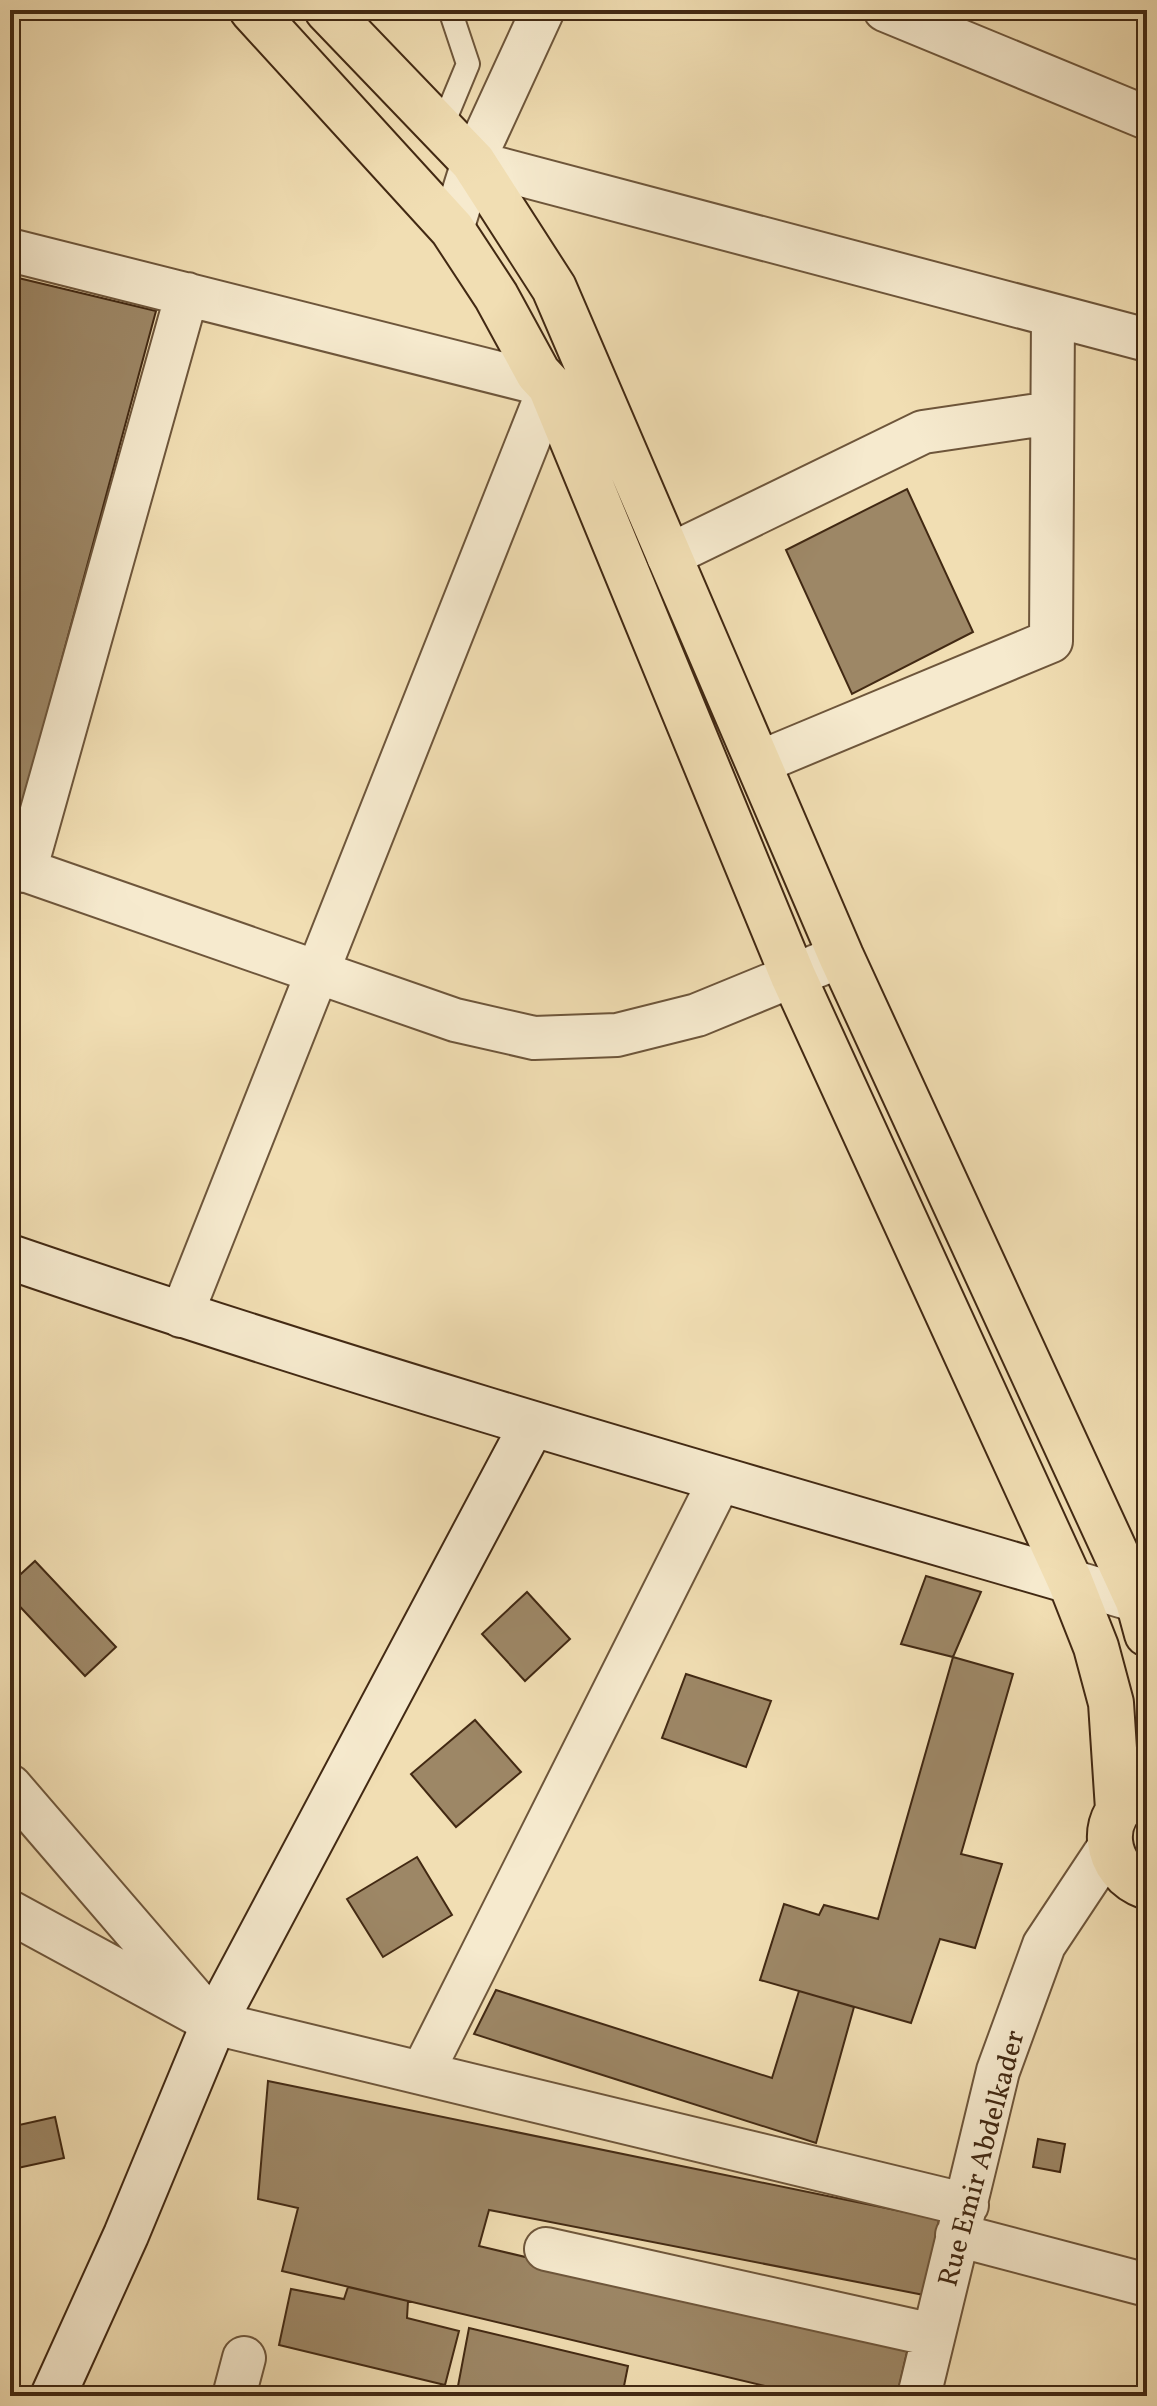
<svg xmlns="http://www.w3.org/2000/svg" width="1157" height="2406" viewBox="0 0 1157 2406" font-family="Vollkorn,serif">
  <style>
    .building { fill: #9d8766; stroke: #422913; stroke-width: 2 }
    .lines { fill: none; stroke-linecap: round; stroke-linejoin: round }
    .lane-casing { stroke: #6e563b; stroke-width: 26 }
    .street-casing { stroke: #6e563b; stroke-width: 46 }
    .secondary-casing { stroke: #422913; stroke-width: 48 }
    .primary-casing { stroke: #422913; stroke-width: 48 }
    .lane { stroke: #f6eace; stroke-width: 22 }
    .street { stroke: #f6eace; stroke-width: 42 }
    .secondary { stroke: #f6eace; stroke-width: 44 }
    .primary { stroke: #f1deb3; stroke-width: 44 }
    .labels { text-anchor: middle; stroke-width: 8; stroke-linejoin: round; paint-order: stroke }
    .street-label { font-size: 28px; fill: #422913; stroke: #f6eace }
  </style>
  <rect width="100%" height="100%" fill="#f1deb3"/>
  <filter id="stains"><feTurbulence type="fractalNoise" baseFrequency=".0025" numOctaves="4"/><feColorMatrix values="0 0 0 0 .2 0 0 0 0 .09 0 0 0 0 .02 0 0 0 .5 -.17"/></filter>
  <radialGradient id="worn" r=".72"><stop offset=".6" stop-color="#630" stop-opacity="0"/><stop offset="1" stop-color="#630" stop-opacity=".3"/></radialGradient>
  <path class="building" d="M 10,276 L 156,311 L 14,836 L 10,835 Z
    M 907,489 L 973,632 L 852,694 L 786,550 Z
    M 35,1561 L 116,1647 L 85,1676 L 10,1596 L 10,1584 Z
    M 926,1576 L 981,1592 L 953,1657 L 901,1644 Z
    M 527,1592 L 570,1639 L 525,1681 L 482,1634 Z
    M 953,1657 L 1013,1674 L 961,1854 L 1002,1864 L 975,1948 L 940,1939 L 911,2023 L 760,1980 L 784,1904 L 819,1915 L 824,1905 L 878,1919 Z
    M 686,1674 L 771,1701 L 746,1767 L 662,1738 Z
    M 475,1720 L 521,1772 L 456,1827 L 411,1774 Z
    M 417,1857 L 452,1915 L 383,1957 L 347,1899 Z
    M 496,1990 L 772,2078 L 799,1991 L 854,2007 L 816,2143 L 474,2034 Z
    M 268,2081 L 939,2219 L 929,2296 L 489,2210 L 479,2246 L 908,2348 L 897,2396 L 807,2396 L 282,2271 L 298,2208 L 258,2199 Z
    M 55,2117 L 64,2158 L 13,2169 L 10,2127 Z
    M 1038,2139 L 1065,2144 L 1060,2172 L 1033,2167 Z
    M 348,2287 L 408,2301 L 407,2318 L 459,2331 L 445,2385 L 279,2345 L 291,2289 L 344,2299 Z
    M 469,2328 L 628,2366 L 622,2396 L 500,2396 L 458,2386 Z"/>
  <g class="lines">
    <defs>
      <path id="lane" d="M 441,129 L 468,64 L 450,10"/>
      <path id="street" d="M 885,10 L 1147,118
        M 473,162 L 1147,340
        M 452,229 L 473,162 L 543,10
        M 10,250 L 550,386 L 181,1316
        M 668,556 L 923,432 L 1052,413
        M 758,763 L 1051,641 L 1053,317
        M 10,865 L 455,1020 L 534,1038 L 617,1035 L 697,1015 L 841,956
        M 25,871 L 187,294
        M 1070,1581 L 1138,1601 L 1147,1576
        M 10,1786 L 197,2003
        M 10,1912 L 214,2023 L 967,2205
        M 422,2073 L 720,1480
        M 957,2235 L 1147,2285
        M 546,2249 L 933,2335
        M 234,2396 L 244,2358
        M 919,2396 L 998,2071 L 1044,1945 L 1109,1847"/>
      <path id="secondary" d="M 10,1257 C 360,1377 715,1478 1070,1581
        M 53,2396 L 126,2235 L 214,2023 L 532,1425"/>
      <path id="primary" d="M 252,10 L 452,229 L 496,296 L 538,373 L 550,386 L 793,976 L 1070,1581 L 1096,1647 L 1111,1703 L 1118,1809
        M 327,10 L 473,162 L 554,288 L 841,956 L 1138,1601 L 1147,1634
        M 1140,1793 C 1095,1813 1103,1872 1147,1887"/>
    </defs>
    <use href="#lane" class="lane-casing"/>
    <use href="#street" class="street-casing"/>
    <use href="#secondary" class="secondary-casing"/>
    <use href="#primary" class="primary-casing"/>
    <use href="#lane" class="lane"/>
    <use href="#street" class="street"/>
    <use href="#secondary" class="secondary"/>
    <use href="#primary" class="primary"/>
  </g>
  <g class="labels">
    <g class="street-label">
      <text transform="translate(980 2158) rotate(-75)" y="10">Rue Emir Abdelkader</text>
    </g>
  </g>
  <rect width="1157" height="2406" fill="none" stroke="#f1deb3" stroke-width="40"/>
  <rect x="12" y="12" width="1133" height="2382" fill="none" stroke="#422913" stroke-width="4"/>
  <rect x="20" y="20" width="1117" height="2366" fill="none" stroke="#422913" stroke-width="2"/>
  <rect width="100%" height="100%" filter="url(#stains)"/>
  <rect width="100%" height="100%" fill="url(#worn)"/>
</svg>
